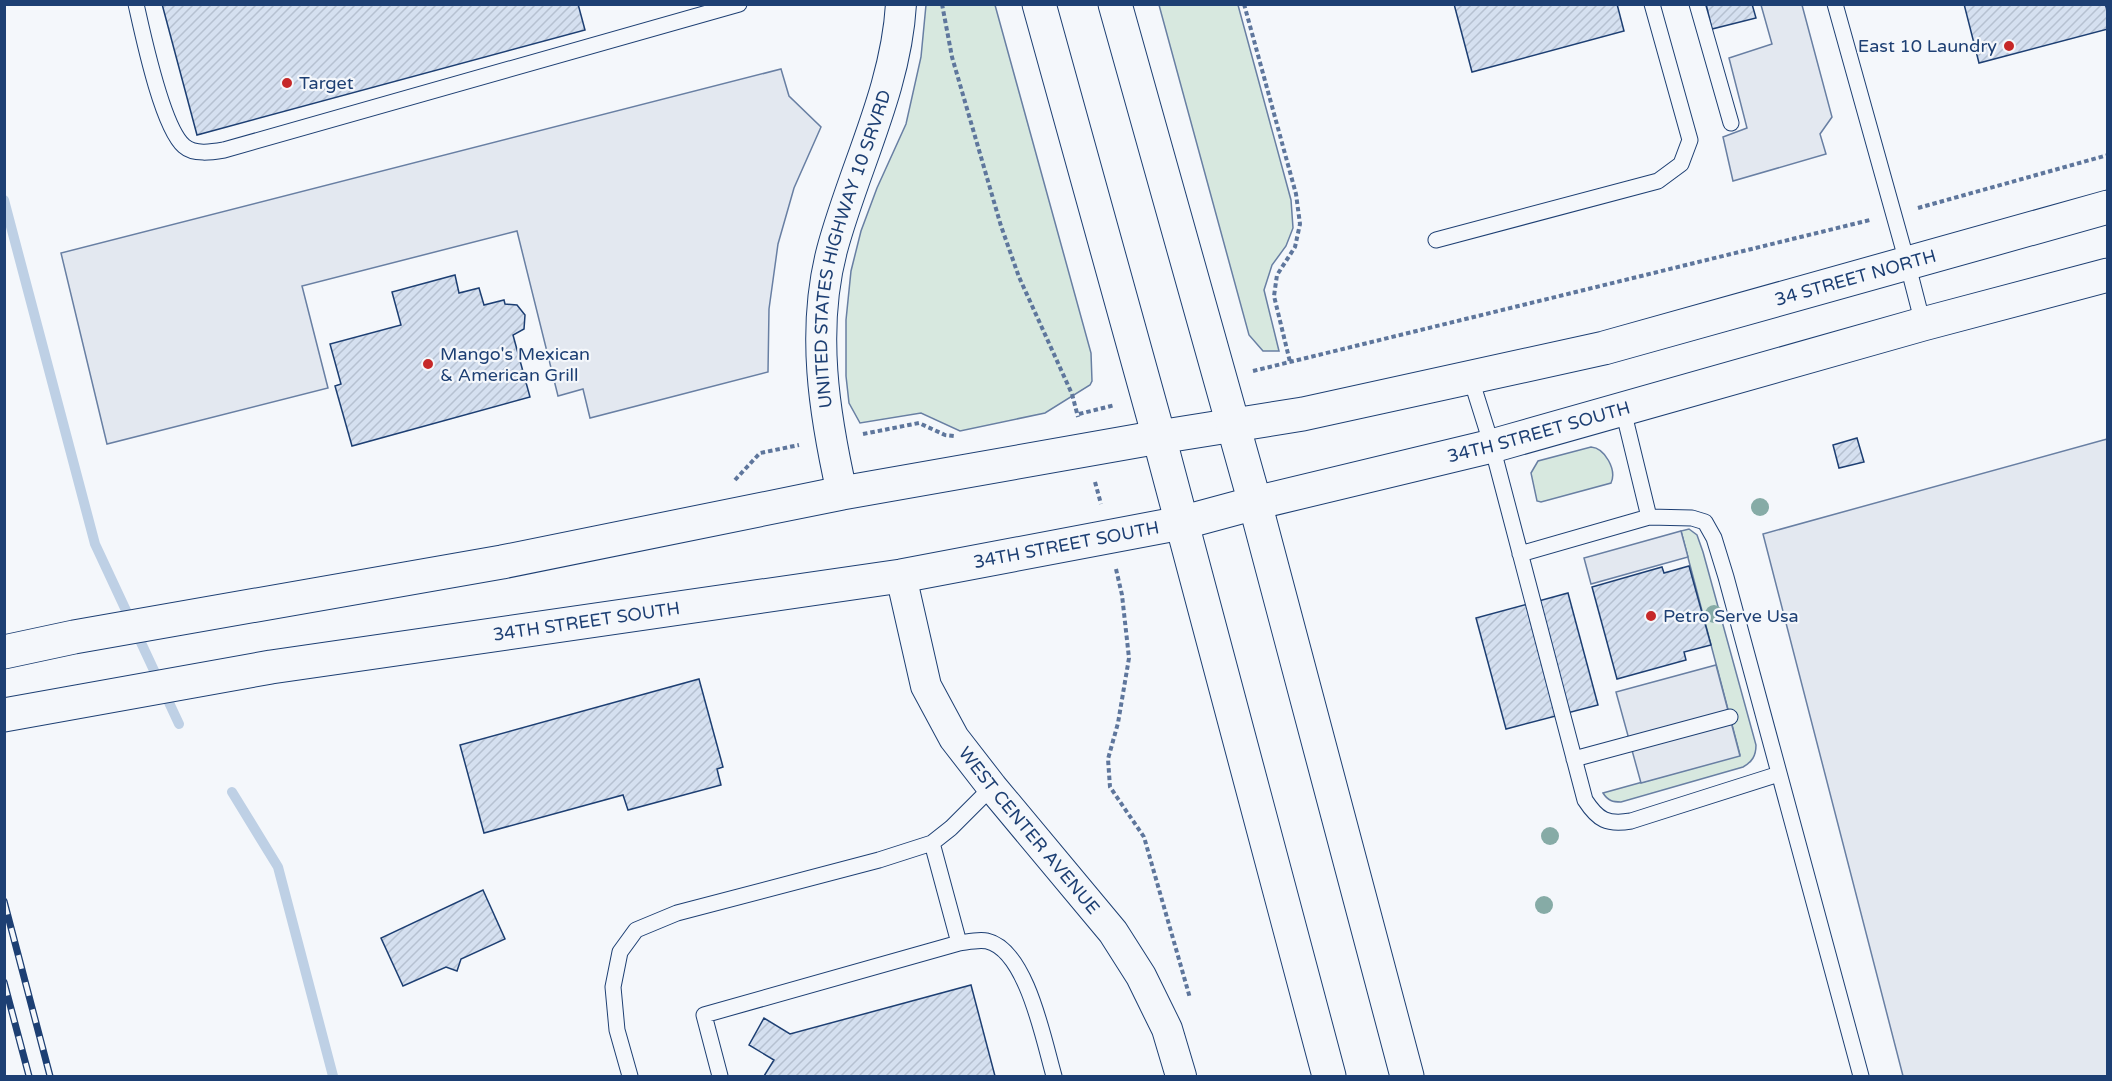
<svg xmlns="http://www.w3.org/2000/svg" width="2112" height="1081" viewBox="0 0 2112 1081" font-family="'Varela Round',sans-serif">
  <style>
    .grass { fill: #d7e8df; stroke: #687fa3; stroke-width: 1.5 }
    .parking { fill: #e3e8f0; stroke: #687fa3; stroke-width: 1.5 }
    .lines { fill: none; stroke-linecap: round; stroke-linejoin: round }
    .stream { stroke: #bed0e5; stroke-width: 10 }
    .building { fill: url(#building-hatch); stroke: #1d3f73; stroke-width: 1.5 }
    .service-casing { stroke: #1d3f73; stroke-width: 17 }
    .minor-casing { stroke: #1d3f73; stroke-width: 32 }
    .secondary-casing { stroke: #1d3f73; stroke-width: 35 }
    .primary-casing { stroke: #1d3f73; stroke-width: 35 }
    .path { stroke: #5e769c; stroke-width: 4; stroke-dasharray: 4.5 3; stroke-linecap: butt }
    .service { stroke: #f4f7fb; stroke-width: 15 }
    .minor { stroke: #f4f7fb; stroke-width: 30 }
    .secondary { stroke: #f4f7fb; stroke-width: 33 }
    .primary { stroke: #f4f7fb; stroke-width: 33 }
    .rail-casing { stroke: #1d3f73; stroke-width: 7 }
    .rail { stroke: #f4f7fb; stroke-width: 4.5; stroke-dasharray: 14; stroke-linecap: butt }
    .tree { fill: #86aba6 }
    .poi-dot { fill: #c62828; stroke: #f4f7fb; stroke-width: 2 }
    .labels { text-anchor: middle; stroke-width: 4.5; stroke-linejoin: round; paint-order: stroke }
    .poi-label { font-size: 18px; fill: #1d3f73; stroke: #f4f7fb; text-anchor: start }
    .street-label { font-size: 18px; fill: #1d3f73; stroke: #f4f7fb }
  </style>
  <defs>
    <pattern id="building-hatch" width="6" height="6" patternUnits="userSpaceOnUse" patternTransform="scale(1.5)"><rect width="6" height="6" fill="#d5e0f0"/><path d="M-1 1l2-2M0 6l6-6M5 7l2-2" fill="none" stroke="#b6c1d1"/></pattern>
  </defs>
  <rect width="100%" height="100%" fill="#f4f7fb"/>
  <path class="grass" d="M 926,5 L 995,5 L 1091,353 L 1092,381 L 1090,385 L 1045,413 L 960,431 L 921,413 L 860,423 L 849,403 L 846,376 L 846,320 L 851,271 L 861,231 L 877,188 L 906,124 L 921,57 Z
    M 1159,5 L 1238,5 L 1291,200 L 1293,228 L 1286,246 L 1272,265 L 1264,290 L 1279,351 L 1263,351 L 1249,335 Z
    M 1591,447 C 1605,448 1617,470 1611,483 L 1541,502 L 1537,501 L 1531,473 L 1538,461 Z
    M 1689,529 L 1697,535 L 1703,552 L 1756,745 C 1756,756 1752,762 1743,767 L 1621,802 C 1613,802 1608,801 1603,793 L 1740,755 L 1681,531 Z"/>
  <path class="parking" d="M 1761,5 L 1802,5 L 1832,117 L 1820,134 L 1826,154 L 1733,181 L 1723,137 L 1747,128 L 1729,58 L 1772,44 Z
    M 781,69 L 789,96 L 821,127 L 794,188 L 778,244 L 769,309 L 768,372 L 590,418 L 583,389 L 558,396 L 517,231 L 302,286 L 328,388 L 107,444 L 61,253 Z
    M 2107,439 L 2107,1076 L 1903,1076 L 1763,534 Z
    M 1681,531 L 1688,557 L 1591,584 L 1584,558 Z
    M 1716,665 L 1740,756 L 1641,783 L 1616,692 Z"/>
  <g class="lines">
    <path class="stream" d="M 4,200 L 95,544 L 179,724
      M 232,792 L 278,867 L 333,1076"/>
  </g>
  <path class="building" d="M 162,4 L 578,4 L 585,30 L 197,135 Z
    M 1454,4 L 1617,4 L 1624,31 L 1472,72 Z
    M 1706,4 L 1752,4 L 1756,18 L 1712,29 Z
    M 1964,4 L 2105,4 L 2108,13 L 2108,29 L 1979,63 Z
    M 455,275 L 459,293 L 479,288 L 484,305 L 504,300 L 505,304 L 517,305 L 525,315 L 524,329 L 513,335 L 530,397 L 352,446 L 335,386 L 341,384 L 330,344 L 401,325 L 392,292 Z
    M 1857,438 L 1864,462 L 1839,468 L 1833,445 Z
    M 1689,566 L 1711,645 L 1684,652 L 1686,660 L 1617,679 L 1592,587 L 1662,567 L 1664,573 Z
    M 1568,593 L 1598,705 L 1506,729 L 1476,618 Z
    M 699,679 L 723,767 L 717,769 L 721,785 L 628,810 L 623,795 L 484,833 L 460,745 Z
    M 483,890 L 505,939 L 461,959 L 457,971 L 446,967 L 403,986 L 381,938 Z
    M 971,985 L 995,1076 L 764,1076 L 774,1060 L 749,1045 L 764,1018 L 790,1034 Z"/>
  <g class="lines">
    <defs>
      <path id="service" d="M 136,4 C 143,35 162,127 184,146 C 194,155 212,152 224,150 L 739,4
        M 1697,4 L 1731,123
        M 1835,4 L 1907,262 L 1923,324
        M 1436,240 L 1658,181 L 1681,164 L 1690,140 L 1652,4
        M 1471,379 L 1492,446 L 1585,800 C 1598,820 1607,825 1631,821 L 1779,774
        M 1623,410 L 1649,517
        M 1520,554 L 1649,517 L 1692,518 L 1705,522 L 1714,538 L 1726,577 L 1861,1076
        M 1574,759 L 1730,717
        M 959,943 C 967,942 979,939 987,941 C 1027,950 1044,1042 1054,1076
        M 630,1076 L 617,1030 L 613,987 L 620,952 L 636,930 L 677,913 L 879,860 L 932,843 L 951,828 L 992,787
        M 720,1076 L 704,1015 L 959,943 L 932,843"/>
      <g id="minor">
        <path id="s1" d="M 842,493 C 824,413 811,330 832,250 C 854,168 896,90 901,4"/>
        <path id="s2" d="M 901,576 L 926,686 L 954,738 L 992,787 L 1113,932 L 1141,976 L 1167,1029 L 1181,1076"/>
      </g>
      <g id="secondary">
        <path id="s3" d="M 4,652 L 74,637 L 502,562 L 842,493 L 1159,437 L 1303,414 L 1604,348 L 2108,207"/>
        <path id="s4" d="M 4,715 L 271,667 L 901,576 L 1181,523 L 1255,503 L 1492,446 L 1923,324 L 2108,275"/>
      </g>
      <path id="primary" d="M 1039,4 L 1159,437 L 1329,1076
        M 1115,4 L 1255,503 L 1407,1076"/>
    </defs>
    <use href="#service" class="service-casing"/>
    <use href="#minor" class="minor-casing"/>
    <use href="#secondary" class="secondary-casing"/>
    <use href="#primary" class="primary-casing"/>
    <path class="path" d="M 942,4 L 952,57 L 1001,226 L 1019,277 L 1072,394 L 1078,417
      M 1244,4 L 1296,194 L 1300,224 L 1295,247 L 1277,275 L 1274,296 L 1290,362
      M 1918,208 L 2108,155
      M 1253,371 L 1870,220
      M 1079,414 L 1115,405
      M 863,434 L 919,423 L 945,435 L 954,436
      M 735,480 L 760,453 L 799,445
      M 1095,482 L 1101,504
      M 1116,569 L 1122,595 L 1129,658 L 1118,723 L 1108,759 L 1110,787 L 1144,837 L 1190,998"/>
    <use href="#service" class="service"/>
    <use href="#minor" class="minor"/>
    <use href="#secondary" class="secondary"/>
    <use href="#primary" class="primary"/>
    <defs>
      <path id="rail" d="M 4,901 L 50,1076
        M 4,982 L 29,1076"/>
    </defs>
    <use href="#rail" class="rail-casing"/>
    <use href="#rail" class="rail"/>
  </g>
  <g class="tree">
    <circle cx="1760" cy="507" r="9"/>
    <circle cx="1714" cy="614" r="9"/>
    <circle cx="1550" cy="836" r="9"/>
    <circle cx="1544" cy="905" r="9"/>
  </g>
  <g class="poi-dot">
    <circle cx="2009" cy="46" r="6"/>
    <circle cx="287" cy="83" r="6"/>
    <circle cx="428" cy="364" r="6"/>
    <circle cx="1651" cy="616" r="6"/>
  </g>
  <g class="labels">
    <g class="poi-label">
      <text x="1997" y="52" text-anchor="end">East 10 Laundry</text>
      <text x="299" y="89">Target</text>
      <text x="440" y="360">Mango's Mexican<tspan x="440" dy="21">&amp; American Grill</tspan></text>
      <text x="1663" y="622">Petro Serve Usa</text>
    </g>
    <g class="street-label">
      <text dy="6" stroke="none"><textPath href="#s1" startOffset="250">UNITED STATES HIGHWAY 10 SRVRD</textPath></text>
      <text dy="6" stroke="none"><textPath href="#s3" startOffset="1890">34 STREET NORTH</textPath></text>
      <text dy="6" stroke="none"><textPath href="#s4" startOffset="1562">34TH STREET SOUTH</textPath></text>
      <text dy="6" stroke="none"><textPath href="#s4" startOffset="1076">34TH STREET SOUTH</textPath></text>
      <text dy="6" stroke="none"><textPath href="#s4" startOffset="590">34TH STREET SOUTH</textPath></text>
      <text dy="6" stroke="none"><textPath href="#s2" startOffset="291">WEST CENTER AVENUE</textPath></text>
    </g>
  </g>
  <rect width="2112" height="1081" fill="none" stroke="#1d3f73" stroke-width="12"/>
</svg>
